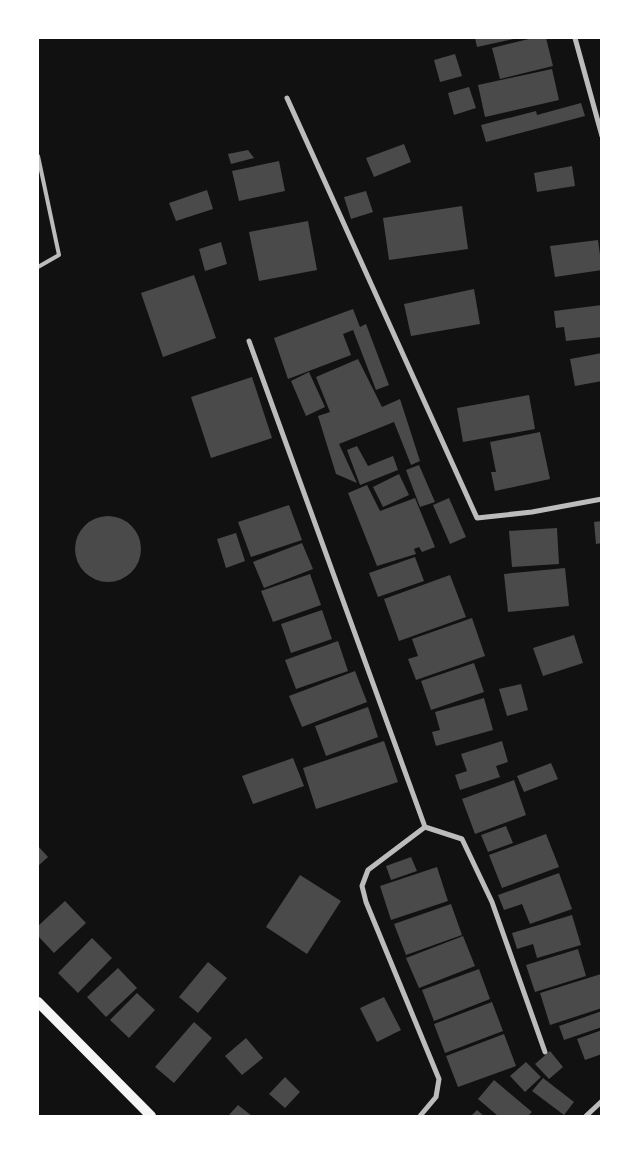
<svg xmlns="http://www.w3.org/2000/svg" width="639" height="1154" viewBox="0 0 639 1154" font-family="'Space Grotesk',sans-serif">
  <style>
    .building { fill: #4a4a4a }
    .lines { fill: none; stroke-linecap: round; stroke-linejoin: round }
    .service { stroke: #bcbcbc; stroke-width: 4 }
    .minor { stroke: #bcbcbc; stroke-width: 5 }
    .secondary { stroke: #f5f5f5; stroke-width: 10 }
  </style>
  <rect width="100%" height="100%" fill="#111"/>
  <path class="building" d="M 475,38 L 518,38 L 477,47 Z
    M 533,38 L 546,38 L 553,66 L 500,79 L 492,48 Z
    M 455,54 L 462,76 L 440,82 L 434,60 Z
    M 552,69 L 559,100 L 485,117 L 478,85 Z
    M 469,87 L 476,108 L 454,115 L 448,93 Z
    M 581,103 L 585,116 L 486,142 L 481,125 L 536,111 L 537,115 Z
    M 404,144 L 411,162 L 374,177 L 366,158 Z
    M 248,150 L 254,158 L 231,164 L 228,154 Z
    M 279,161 L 285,191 L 239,201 L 232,171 Z
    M 572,166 L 575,186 L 537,192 L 534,173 Z
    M 207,190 L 213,209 L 176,221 L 169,203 Z
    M 366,191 L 373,212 L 351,219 L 344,197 Z
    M 462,206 L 468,249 L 389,260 L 383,218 Z
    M 308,221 L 317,270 L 259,281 L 249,232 Z
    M 598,240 L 602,270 L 555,277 L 550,246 Z
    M 221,242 L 227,264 L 205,271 L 199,249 Z
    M 194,275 L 216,338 L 163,357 L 141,293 Z
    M 474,289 L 480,324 L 411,336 L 404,304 Z
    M 602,305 L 602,337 L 566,341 L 564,327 L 556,328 L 554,311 Z
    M 353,309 L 360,327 L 366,324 L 389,385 L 376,390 L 353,330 L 343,334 L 351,355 L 288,379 L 274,338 Z
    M 602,353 L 602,381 L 575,386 L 570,359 Z
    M 358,359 L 382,407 L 400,399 L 420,461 L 411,465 L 394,422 L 339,444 L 357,483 L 336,474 L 318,416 L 330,412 L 316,377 Z
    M 309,372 L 325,407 L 306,416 L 291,381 Z
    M 252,377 L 272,438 L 211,458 L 191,397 Z
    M 529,395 L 535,429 L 463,442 L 457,408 Z
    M 540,432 L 550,479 L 495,491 L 491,472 L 496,472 L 490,442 Z
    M 357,446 L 368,466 L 393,456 L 398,470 L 360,485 L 347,450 Z
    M 419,465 L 435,502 L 420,507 L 406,470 Z
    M 399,474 L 409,495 L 383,507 L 373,487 Z
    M 367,485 L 380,511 L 415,498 L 435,547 L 422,552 L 419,547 L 414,549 L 416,554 L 377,566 L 348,493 Z
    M 449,498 L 466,537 L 450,544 L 433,505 Z
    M 289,505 L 302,540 L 251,557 L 238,522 Z
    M75 549a33 33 0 1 1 66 0a33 33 0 1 1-66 0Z
    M 602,521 L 602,543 L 596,544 L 594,522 Z
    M 557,528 L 559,564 L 512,567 L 509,531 Z
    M 236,533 L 245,561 L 226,568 L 217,539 Z
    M 302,543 L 313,569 L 264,588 L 253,562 Z
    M 415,557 L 424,581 L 378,597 L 369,573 Z
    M 565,568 L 569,606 L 508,612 L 504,574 Z
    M 310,574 L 321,605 L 273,622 L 261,591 Z
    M 450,575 L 466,617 L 399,641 L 384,599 Z
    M 322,610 L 332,639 L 291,653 L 281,624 Z
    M 472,618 L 485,656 L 416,680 L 408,659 L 418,656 L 412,639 Z
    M 574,635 L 583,663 L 543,676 L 533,648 Z
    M 338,641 L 348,671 L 296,689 L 285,660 Z
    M 474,663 L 484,692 L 431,710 L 421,681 Z
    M 355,671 L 367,702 L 302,727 L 289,696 Z
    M 521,684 L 528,710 L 507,716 L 499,689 Z
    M 484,698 L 493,730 L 436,746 L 432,732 L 440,730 L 435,712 Z
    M 368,707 L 378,737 L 326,756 L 315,726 Z
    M 384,741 L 398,782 L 316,809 L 303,768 Z
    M 502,741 L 508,762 L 496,766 L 500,777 L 460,790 L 455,775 L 467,771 L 461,754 Z
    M 293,758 L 304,786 L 253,804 L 242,776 Z
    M 551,763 L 558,779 L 524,792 L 517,776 Z
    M 514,780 L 526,815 L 475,834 L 462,799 Z
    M 506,826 L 513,843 L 488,852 L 481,835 Z
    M 546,834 L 559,867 L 502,888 L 489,855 Z
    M 38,846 L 48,857 L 38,866 Z
    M 411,857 L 417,871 L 391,880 L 386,866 Z
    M 437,867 L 448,901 L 391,920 L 380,886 Z
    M 559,873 L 572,909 L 530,924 L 522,904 L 504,910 L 498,895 Z
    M 300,875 L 341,901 L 307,954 L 266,927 Z
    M 65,901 L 86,923 L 54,953 L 38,936 L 38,926 Z
    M 451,904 L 462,935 L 406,955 L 394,924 Z
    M 572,915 L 581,945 L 537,958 L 533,944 L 517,949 L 512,933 Z
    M 463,936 L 475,966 L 419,988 L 406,958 Z
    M 92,938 L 112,958 L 78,993 L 58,973 Z
    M 578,949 L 586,976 L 535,992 L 526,965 Z
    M 208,962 L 227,978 L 198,1013 L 179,997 Z
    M 118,968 L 137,988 L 106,1017 L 87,997 Z
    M 479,969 L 490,999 L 434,1021 L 422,990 Z
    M 601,974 L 602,1008 L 550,1025 L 540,993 Z
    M 137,993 L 155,1010 L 129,1038 L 110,1020 Z
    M 384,997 L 401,1030 L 377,1042 L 360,1008 Z
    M 492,1002 L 503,1031 L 445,1053 L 434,1024 Z
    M 602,1011 L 602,1027 L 564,1040 L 559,1026 Z
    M 194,1022 L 212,1038 L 174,1083 L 155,1067 Z
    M 602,1030 L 602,1054 L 585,1060 L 577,1039 Z
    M 504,1034 L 516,1066 L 458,1087 L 446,1056 Z
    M 246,1038 L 263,1058 L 242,1075 L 225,1056 Z
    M 550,1051 L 563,1067 L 549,1079 L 535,1064 Z
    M 526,1062 L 541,1077 L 525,1092 L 510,1076 Z
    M 285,1077 L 300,1092 L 285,1108 L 269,1094 Z
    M 543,1078 L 574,1102 L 564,1115 L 532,1091 Z
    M 494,1080 L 532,1112 L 528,1116 L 498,1116 L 478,1099 Z
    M 238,1105 L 252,1116 L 228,1116 Z
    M 477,1110 L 484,1116 L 471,1116 Z"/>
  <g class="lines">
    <path class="service" d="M 38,156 L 59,255 L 38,267"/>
    <path class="minor" d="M 575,38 L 602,136
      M 287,98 L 477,518 L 532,512 L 602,499
      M 249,341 L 425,827
      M 425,827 L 462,839 L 492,902 L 545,1052
      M 420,1116 L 436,1097 L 439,1079 L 366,902 L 362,886 L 368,870 L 425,827
      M 586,1116 L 602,1101"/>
    <path class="secondary" d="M 38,1002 L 151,1116"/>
  </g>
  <rect width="639" height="1154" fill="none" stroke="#ffffff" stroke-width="78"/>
</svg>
